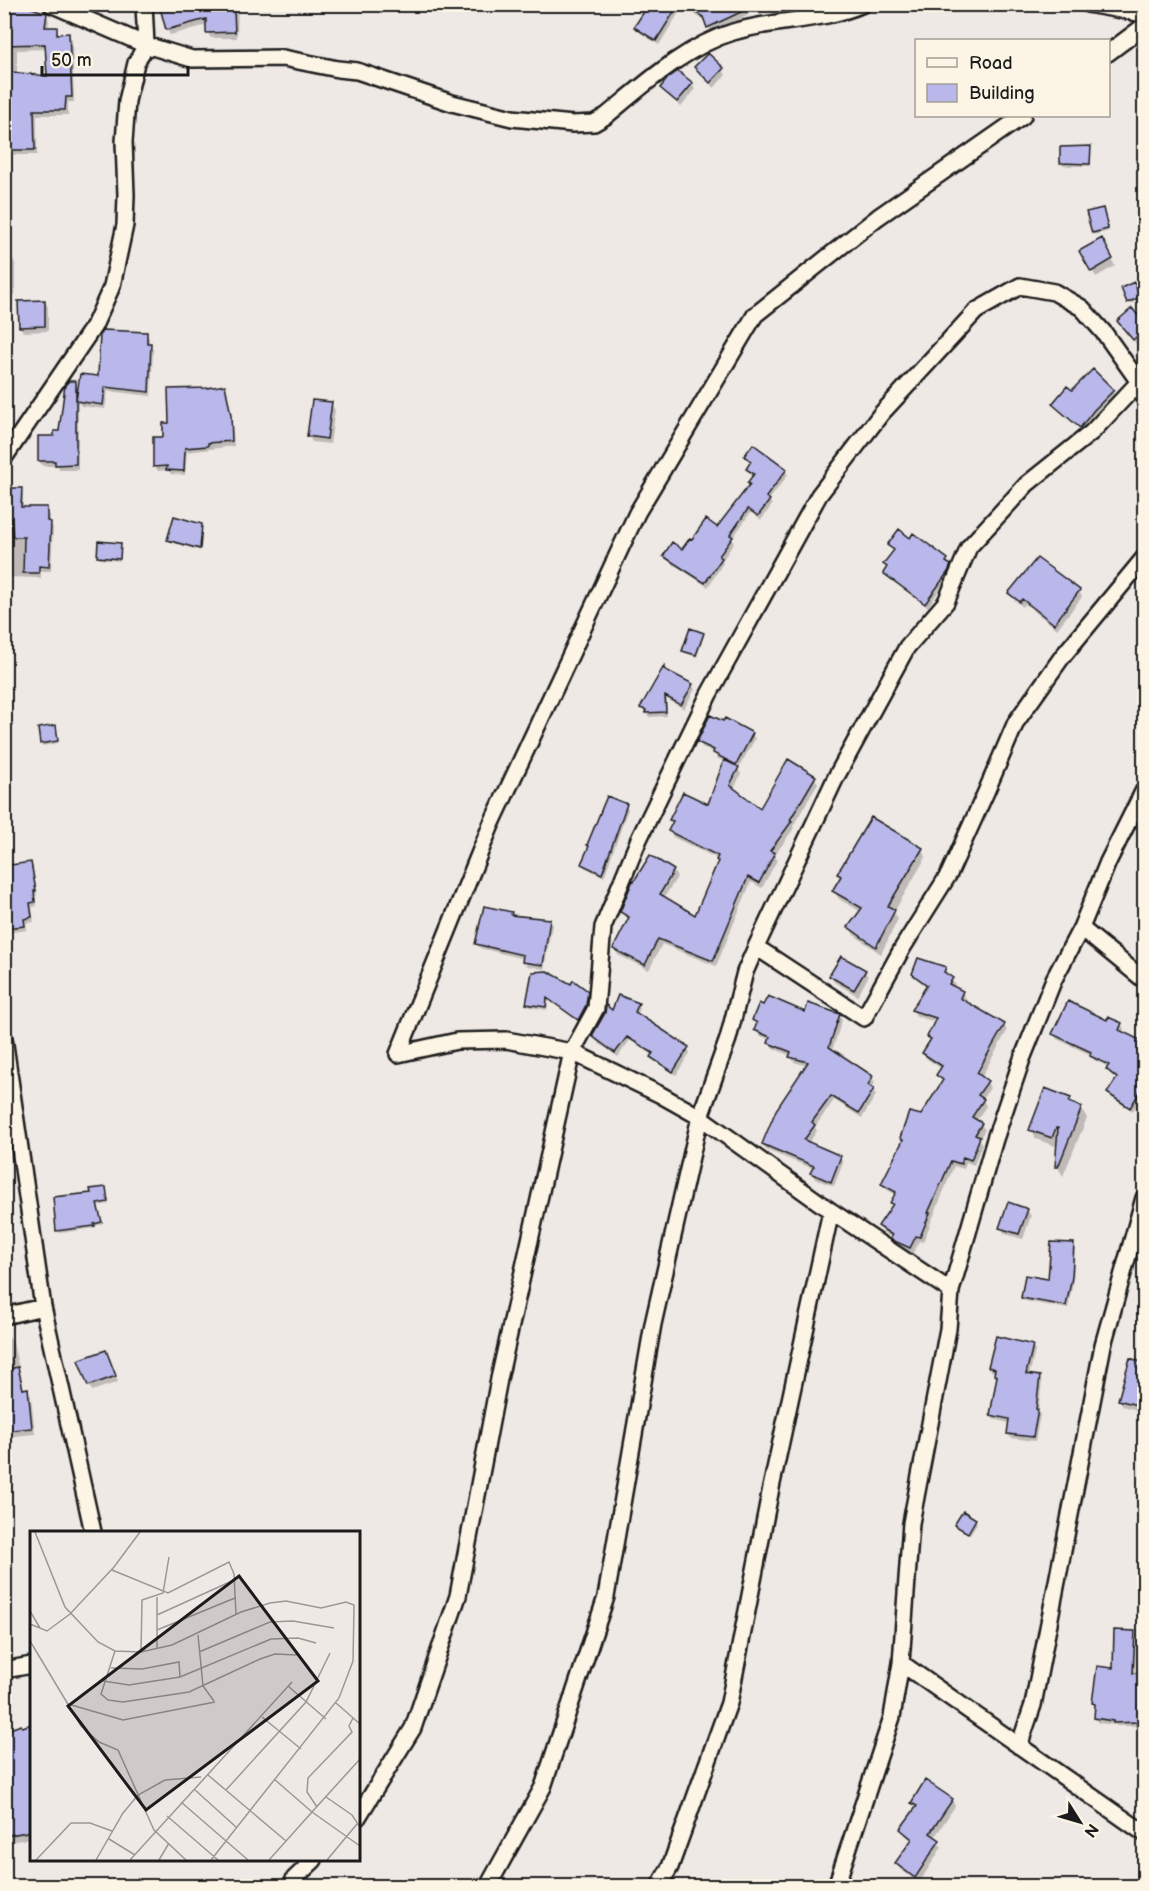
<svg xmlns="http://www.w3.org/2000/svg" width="1149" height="1891" viewBox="0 0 1149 1891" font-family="'Balsamiq Sans',sans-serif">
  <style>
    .shadow { fill: #0003; fill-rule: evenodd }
    .building { fill: #bab8ea; stroke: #1c1c1c; stroke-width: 1.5 }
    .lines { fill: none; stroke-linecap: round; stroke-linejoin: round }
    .street-casing { stroke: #1c1c1c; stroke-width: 20 }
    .street { stroke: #fcf5e5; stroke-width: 15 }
    .inset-road { fill: none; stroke: #9b9795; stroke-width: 1.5 }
    .view { fill: #1c1c1c; fill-opacity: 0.15; stroke: #1c1c1c; stroke-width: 3 }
    .inset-edge { fill: none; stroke: #1c1c1c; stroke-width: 3 }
  </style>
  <rect width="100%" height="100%" fill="#efe9e6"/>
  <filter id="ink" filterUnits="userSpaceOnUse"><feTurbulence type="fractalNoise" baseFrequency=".0167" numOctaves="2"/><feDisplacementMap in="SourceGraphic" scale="12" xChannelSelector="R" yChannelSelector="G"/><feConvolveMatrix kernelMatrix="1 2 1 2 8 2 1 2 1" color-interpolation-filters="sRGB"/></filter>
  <g filter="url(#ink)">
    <path class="shadow" d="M 111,4 L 127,4 L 113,8 Z
      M 238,4 L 237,38 L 211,38 L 208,33 L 207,25 L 170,35 L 167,29 Z
      M 650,4 L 745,4 L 749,15 L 711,32 L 706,22 L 683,6 L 659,45 L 639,32 L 636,27 Z
      M 4,7 L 46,14 L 49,20 L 48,28 L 56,28 L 59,34 L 69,35 L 72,40 L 74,102 L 68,102 L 68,115 L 37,115 L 37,155 L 14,155 L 10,149 L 10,133 L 7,128 L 4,100 ZM 47,49 L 49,78 L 17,74 L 17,50 Z
      M 696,68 L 722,69 L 726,75 L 714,88 Z
      M 692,84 L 695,90 L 681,107 L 666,94 L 662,88 Z
      M 1090,147 L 1091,166 L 1063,166 L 1062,163 Z
      M 1104,212 L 1109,231 L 1094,235 L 1088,213 Z
      M 1101,240 L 1115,266 L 1096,277 L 1081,251 Z
      M 4,258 L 12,258 L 15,263 L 15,295 L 4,295 Z
      M 1135,286 L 1140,300 L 1130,304 L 1128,302 Z
      M 45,302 L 48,307 L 48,331 L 23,332 L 20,326 Z
      M 1132,310 L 1144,326 L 1144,339 L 1137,345 L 1123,327 Z
      M 146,333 L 149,338 L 149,345 L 153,350 L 151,396 L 108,391 L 105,409 L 81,406 L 78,401 L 78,470 L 60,470 L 58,466 L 43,466 L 39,461 L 60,433 L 75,382 L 79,390 L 100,378 Z
      M 224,386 L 227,391 L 232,421 L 234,446 L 187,452 L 185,475 L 171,474 L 168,470 L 158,471 L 155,466 L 170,424 L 207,389 Z
      M 1112,391 L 1115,395 L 1096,414 L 1083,431 L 1054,405 L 1072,392 Z
      M 331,404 L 335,410 L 330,444 L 312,442 L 309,436 Z
      M 746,456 L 785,470 L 788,475 L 769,500 L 772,505 L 761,520 L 751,512 L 732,539 L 734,543 L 722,561 L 723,563 L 708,587 L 667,560 L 665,556 L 683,551 L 718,529 L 751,485 L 749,483 L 754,476 L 748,469 L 752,463 Z
      M 4,489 L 21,490 L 23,494 L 23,508 L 46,508 L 49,513 L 49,523 L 53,528 L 51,571 L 41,571 L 41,578 L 4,577 Z
      M 201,525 L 202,528 L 200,551 L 171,542 L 169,540 Z
      M 120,544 L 120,561 L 100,559 L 98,557 Z
      M 889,545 L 946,560 L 952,571 L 928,607 L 888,577 L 885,573 L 888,569 L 885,564 L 895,552 Z
      M 1079,591 L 1082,597 L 1057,629 L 1025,604 L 1023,607 L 1013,599 L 1010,593 Z
      M 703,634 L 704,636 L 697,657 L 685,653 L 684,651 Z
      M 664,670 L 692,685 L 695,689 L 684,709 L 667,699 L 667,716 L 649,717 L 642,708 Z
      M 4,705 L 9,722 L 4,723 Z
      M 56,729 L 58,743 L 43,746 L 41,743 Z
      M 752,734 L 755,739 L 738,769 L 741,774 L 734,789 L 760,810 L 814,777 L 818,783 L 793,826 L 794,828 L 775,855 L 777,860 L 762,888 L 751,882 L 716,966 L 662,944 L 649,970 L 618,955 L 615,949 L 629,920 L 621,912 L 673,871 L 677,877 L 664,898 L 695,917 L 719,862 L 718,859 L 673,837 L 670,831 L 673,824 L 671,819 L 708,806 L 725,762 L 717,758 L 714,753 L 702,747 L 699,742 Z
      M 626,805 L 628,809 L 604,877 L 584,867 L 582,864 Z
      M 4,842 L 10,867 L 31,864 L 33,868 L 37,895 L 35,896 L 37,906 L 32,907 L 34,922 L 26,923 L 27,930 L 4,933 Z
      M 922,849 L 926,857 L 894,912 L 898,919 L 881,954 L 854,935 L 850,927 L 861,912 L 839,899 L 834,891 L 841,878 L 839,874 Z
      M 511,914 L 513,917 L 549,920 L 552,925 L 544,969 L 527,966 L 524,959 L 480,948 L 477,944 Z
      M 945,968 L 948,976 L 955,984 L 953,988 L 962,992 L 966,998 L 964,1002 L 1004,1025 L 1007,1031 L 981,1078 L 987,1082 L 990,1088 L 982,1099 L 986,1106 L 976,1121 L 981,1124 L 985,1130 L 979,1139 L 982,1144 L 974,1165 L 966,1162 L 964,1169 L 954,1166 L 923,1242 L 919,1241 L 913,1253 L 895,1245 L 892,1238 L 883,1232 L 880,1226 L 893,1206 L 892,1203 L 896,1195 L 886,1189 L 883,1184 L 904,1142 L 901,1138 L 921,1117 L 944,1083 L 938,1075 L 942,1069 L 927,1059 L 923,1053 L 931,1041 L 929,1037 L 935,1022 L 916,1016 L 913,1010 L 928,987 L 918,980 L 914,974 Z
      M 865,971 L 868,977 L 858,996 L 834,982 L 831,976 Z
      M 533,973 L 587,992 L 589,996 L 588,1010 L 580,1023 L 549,1000 L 547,1010 L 530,1007 L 528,1003 Z
      M 637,1004 L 640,1008 L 637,1015 L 688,1049 L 690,1053 L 676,1075 L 655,1061 L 652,1057 L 653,1055 L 630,1040 L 618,1057 L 596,1041 L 593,1036 L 613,1012 Z
      M 806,1014 L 838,1015 L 842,1020 L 832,1051 L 872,1077 L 875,1083 L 871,1089 L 876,1095 L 862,1118 L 834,1100 L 815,1127 L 817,1131 L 808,1144 L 840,1157 L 843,1163 L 834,1186 L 815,1179 L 812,1173 L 814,1169 L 766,1150 L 763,1144 L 808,1066 L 794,1062 L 791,1056 L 773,1048 L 770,1043 L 771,1040 L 759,1035 L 754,1020 Z
      M 1108,1022 L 1121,1024 L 1124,1029 L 1122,1033 L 1144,1045 L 1144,1098 L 1142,1097 L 1133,1111 L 1112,1098 L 1109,1093 L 1118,1080 L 1110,1074 L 1108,1069 L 1109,1067 L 1094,1060 L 1091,1055 L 1057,1039 L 1054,1034 Z
      M 1070,1099 L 1073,1106 L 1081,1108 L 1087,1118 L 1063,1176 L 1057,1166 L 1058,1147 L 1036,1139 L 1031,1129 Z
      M 106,1191 L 109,1204 L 97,1206 L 102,1224 L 95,1226 L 95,1228 L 59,1233 L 57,1230 L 93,1195 Z
      M 4,1194 L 10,1223 L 4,1224 Z
      M 1027,1210 L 1031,1216 L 1023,1239 L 1005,1234 L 1001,1227 Z
      M 1073,1244 L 1075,1248 L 1073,1281 L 1068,1309 L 1025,1301 L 1023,1297 L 1050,1281 Z
      M 9,1337 L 13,1343 L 24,1390 L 27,1390 L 31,1396 L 35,1434 L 4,1437 L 4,1338 Z
      M 1032,1346 L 1035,1351 L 1029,1376 L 1039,1378 L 1042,1382 L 1038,1412 L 1040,1415 L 1035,1441 L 1011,1438 L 1008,1433 L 1009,1423 L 994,1419 L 991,1415 L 998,1380 L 996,1372 L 992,1372 L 990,1367 Z
      M 106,1352 L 118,1382 L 92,1391 L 89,1385 Z
      M 1131,1360 L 1144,1364 L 1144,1412 L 1123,1406 L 1120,1400 Z
      M 975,1520 L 977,1523 L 970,1534 L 956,1525 Z
      M 1134,1632 L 1136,1637 L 1135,1675 L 1140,1675 L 1143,1680 L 1141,1726 L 1117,1726 L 1116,1725 L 1098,1723 L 1095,1718 L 1096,1708 L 1093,1703 L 1115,1670 Z
      M 32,1726 L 32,1838 L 4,1843 L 4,1795 L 13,1793 L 4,1768 L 4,1729 L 8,1728 L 9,1731 Z
      M 952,1800 L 955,1806 L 934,1838 L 942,1847 L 919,1883 L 900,1869 L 896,1863 L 913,1841 L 905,1835 L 901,1829 L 916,1809 L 913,1803 Z"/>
    <path class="building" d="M 159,4 L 239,4 L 240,9 L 234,11 L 235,32 L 206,33 L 206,19 L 166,30 Z
      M 649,4 L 679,4 L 656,41 L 634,27 Z
      M 683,4 L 758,4 L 707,28 L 703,17 Z
      M 23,5 L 47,13 L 45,27 L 57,27 L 57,34 L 69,33 L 72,97 L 66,97 L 65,110 L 34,110 L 35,150 L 9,150 L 9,128 L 6,128 L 4,71 L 47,76 L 45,44 L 4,45 L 4,6 Z
      M 708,53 L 724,68 L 710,83 L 694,67 Z
      M 678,71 L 693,83 L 677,102 L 660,88 L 668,78 Z
      M 1091,146 L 1090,164 L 1060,163 L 1060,147 Z
      M 1103,208 L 1108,229 L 1092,233 L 1086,212 Z
      M 1102,238 L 1113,259 L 1091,272 L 1079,251 Z
      M 1134,282 L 1140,297 L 1127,303 L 1121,288 Z
      M 45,300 L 45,326 L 19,327 L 18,301 Z
      M 1132,308 L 1144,323 L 1144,330 L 1133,340 L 1117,321 Z
      M 103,330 L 147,332 L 147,343 L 151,343 L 149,392 L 105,387 L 103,405 L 76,401 L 80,374 L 98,376 L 100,334 Z
      M 1093,369 L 1114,390 L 1094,410 L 1080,428 L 1052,404 L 1067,386 L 1072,390 Z
      M 69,381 L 76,381 L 76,464 L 55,465 L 55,461 L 38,461 L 38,436 L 54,436 L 54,431 L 59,431 L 65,385 Z
      M 225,385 L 231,415 L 232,441 L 208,443 L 208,446 L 185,448 L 184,471 L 166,470 L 167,466 L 153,467 L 153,437 L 163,437 L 163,423 L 169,423 L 168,389 L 207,388 Z
      M 312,400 L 332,402 L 327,439 L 307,436 Z
      M 753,444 L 787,469 L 766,497 L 770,500 L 758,516 L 748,509 L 730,535 L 733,537 L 719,556 L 722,558 L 705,583 L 663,556 L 672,542 L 682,549 L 690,538 L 692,539 L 706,519 L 717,527 L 750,484 L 747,483 L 754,474 L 746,469 L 751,461 L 744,456 Z
      M 4,488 L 22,488 L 21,507 L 47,507 L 47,521 L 51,522 L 49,567 L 39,566 L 39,573 L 23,573 L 24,537 L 13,537 L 11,519 L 4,519 Z
      M 174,516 L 202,524 L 200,549 L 167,540 Z
      M 899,529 L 910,538 L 913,533 L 948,559 L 946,562 L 951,565 L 948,572 L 925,604 L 883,573 L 887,567 L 883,564 L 894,550 L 887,545 Z
      M 98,541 L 121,543 L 120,559 L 97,557 Z
      M 1037,558 L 1080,590 L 1054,624 L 1022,599 L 1020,602 L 1008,593 Z
      M 690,628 L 704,633 L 696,655 L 682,651 Z
      M 664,666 L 664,669 L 693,684 L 681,705 L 665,696 L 666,712 L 645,713 L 646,710 L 640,708 Z
      M 710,715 L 723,721 L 725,718 L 753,733 L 736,765 L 713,753 L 714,750 L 697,742 Z
      M 56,725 L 58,741 L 40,744 L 38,728 Z
      M 788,759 L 816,776 L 790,820 L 792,821 L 770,851 L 775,853 L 759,883 L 748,877 L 713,961 L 658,939 L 645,965 L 613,949 L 629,917 L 620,912 L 633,880 L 634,881 L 650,855 L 674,870 L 660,894 L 695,915 L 718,861 L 716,860 L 718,856 L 668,831 L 673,821 L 669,820 L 683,792 L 708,804 L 724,760 L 739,767 L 730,785 L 760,808 Z
      M 607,796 L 627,804 L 602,874 L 581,864 L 589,846 L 587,845 Z
      M 871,817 L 923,848 L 888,906 L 895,910 L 876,947 L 848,927 L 862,908 L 832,891 L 841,876 L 837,874 Z
      M 31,862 L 36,891 L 34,891 L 35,902 L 30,903 L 32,917 L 24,919 L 25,926 L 4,928 L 4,866 Z
      M 484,906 L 512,912 L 511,915 L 550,919 L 543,965 L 522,962 L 523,955 L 475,944 Z
      M 841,956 L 866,970 L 854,990 L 829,976 Z
      M 918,958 L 946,967 L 944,972 L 953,978 L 949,984 L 963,991 L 960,998 L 1005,1024 L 977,1073 L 988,1081 L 978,1095 L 984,1099 L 972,1117 L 982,1123 L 975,1135 L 980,1137 L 971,1160 L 963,1157 L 961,1164 L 951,1161 L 928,1213 L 930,1213 L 920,1237 L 916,1236 L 910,1248 L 890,1239 L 892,1235 L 878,1226 L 893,1204 L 890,1203 L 896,1192 L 881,1184 L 903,1140 L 900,1138 L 909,1112 L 921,1115 L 943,1080 L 936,1075 L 942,1066 L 922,1053 L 931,1039 L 927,1037 L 936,1018 L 911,1010 L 927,985 L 912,974 Z
      M 547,971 L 571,984 L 573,980 L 588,991 L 586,1005 L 578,1020 L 547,998 L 546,1007 L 526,1004 L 532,972 Z
      M 618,995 L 639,1003 L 635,1012 L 689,1047 L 673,1072 L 650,1057 L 653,1053 L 627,1037 L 615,1053 L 592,1036 L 605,1013 L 606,1005 L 612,1010 Z
      M 768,996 L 805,1012 L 808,1003 L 840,1014 L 829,1047 L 873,1076 L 868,1085 L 874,1089 L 859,1113 L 831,1096 L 812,1122 L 815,1125 L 804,1140 L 841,1156 L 831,1182 L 810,1173 L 814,1166 L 762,1144 L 776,1110 L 808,1062 L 789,1057 L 791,1052 L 768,1043 L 770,1037 L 754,1030 L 757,1023 L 752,1020 L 759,1003 L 763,1005 Z
      M 1068,1001 L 1107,1020 L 1108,1017 L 1122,1023 L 1119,1030 L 1144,1042 L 1144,1085 L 1130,1108 L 1107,1093 L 1117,1078 L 1106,1069 L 1109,1065 L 1090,1056 L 1091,1052 L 1052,1034 Z
      M 1045,1088 L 1071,1098 L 1069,1102 L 1082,1107 L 1058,1167 L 1055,1167 L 1058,1128 L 1056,1128 L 1052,1138 L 1029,1130 Z
      M 106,1187 L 108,1202 L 97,1204 L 102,1222 L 94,1224 L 95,1226 L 56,1231 L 53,1197 L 91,1193 L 90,1189 Z
      M 1008,1202 L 1028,1209 L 1019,1234 L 999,1228 Z
      M 1051,1242 L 1074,1243 L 1072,1277 L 1066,1306 L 1021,1298 L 1025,1275 L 1048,1279 Z
      M 996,1336 L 1033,1345 L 1026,1374 L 1040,1376 L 1036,1409 L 1038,1410 L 1033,1437 L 1007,1434 L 1009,1419 L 990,1415 L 997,1376 L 994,1375 L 995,1369 L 988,1367 Z
      M 106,1350 L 116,1376 L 88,1386 L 78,1360 Z
      M 1130,1358 L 1144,1363 L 1144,1407 L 1118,1400 Z
      M 18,1367 L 23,1389 L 28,1388 L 32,1428 L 4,1431 L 4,1370 Z
      M 963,1511 L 976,1519 L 968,1533 L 954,1525 Z
      M 1114,1630 L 1135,1631 L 1133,1673 L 1141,1674 L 1139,1722 L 1113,1723 L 1113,1721 L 1094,1718 L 1095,1704 L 1092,1703 L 1097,1666 L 1113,1668 Z
      M 32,1724 L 32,1831 L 4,1836 L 4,1793 L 11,1792 L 4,1766 L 4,1731 L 21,1725 L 22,1727 Z
      M 925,1780 L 953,1799 L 930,1833 L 940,1840 L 915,1878 L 895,1863 L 912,1839 L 900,1829 L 917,1806 L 911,1803 Z"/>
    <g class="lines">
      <defs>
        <path id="street" d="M 51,4 L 146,45 L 192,59 L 283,58 L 338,69 L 357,71 L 452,103 L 512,118 L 573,124 L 594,123 L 606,116 C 644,85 684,47 733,32 C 775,19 822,22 863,4
          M 1087,4 L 1144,14
          M 1108,53 L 1144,26
          M 4,458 L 94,326 L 112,286 L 125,225 L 126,195 L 124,142 L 127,101 L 136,63 L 146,45 L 144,4
          M 1081,928 L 1144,980
          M 756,947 L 864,1018 L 903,947 L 949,874 L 986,792 L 1016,722 L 1062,657 L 1144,558
          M 4,1038 L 43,1307 L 93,1532
          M 398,1054 L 491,825 L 637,513 L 755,315 L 878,217 L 1023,116
          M 398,1054 L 457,1041 L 506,1040 L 572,1052 L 659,1094 L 700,1117 L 831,1211 L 951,1291
          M 4,1316 L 43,1307
          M 901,1663 L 1144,1833
          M 4,1670 L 32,1665
          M 1019,1746 L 1033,1705 L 1103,1345 L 1144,1198
          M 358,1817 L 413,1728 L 458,1596 L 499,1379 L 572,1052 L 596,1008 L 603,927 L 639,839 L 709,694 L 819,495 L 881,414 L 976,311 L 1020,286 L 1054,292 L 1082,308 L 1105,334 L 1139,382 L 1144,398
          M 294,1879 L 314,1860
          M 488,1886 L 543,1787 L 606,1597 L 653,1324 L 700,1117 L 728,1039 L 745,972 L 756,947 L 836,777 L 907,647 L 946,602 L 969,547 L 1027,484 L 1092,432 L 1139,382
          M 659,1886 L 670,1867 L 729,1703 L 771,1488 L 831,1211
          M 836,1886 L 892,1717 L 901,1663 L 911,1523 L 948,1329 L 951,1291 L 995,1139 L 1022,1059 L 1054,979 L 1081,928 L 1108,862 L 1144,790"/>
      </defs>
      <use href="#street" class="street-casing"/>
      <use href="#street" class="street"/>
    </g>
  </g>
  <g transform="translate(30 1531)">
    <rect width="330" height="330" fill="#efe9e6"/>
    <path class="inset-road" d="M 5,1 L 35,76 L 68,111 L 85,120 L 111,121 L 142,114 L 211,81 L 240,72 L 256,70 L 291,77 L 316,71 L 324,74 L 323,130 L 309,167 L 181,329M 82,39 L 138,62 L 199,31 L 204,43 L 206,84M 0,80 L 10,97M 127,84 L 204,49M 0,93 L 17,100 L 40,83 L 84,36 L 110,1M 127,99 L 205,67M 168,104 L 173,155 L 184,170M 0,110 L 51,195 L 69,211 L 88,219 L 124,299 L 156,329M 127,118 L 127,66M 85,120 L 71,163 L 78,169 L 93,171 L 159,161 L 230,128 L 245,123 L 267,124M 111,121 L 112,69 L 133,62 L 139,26M 169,121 L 240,91 L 263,90 L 304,97M 81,137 L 112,138 L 149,131 L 150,146M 73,150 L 99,154 L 150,146 L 241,108 L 268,107 L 286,112M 258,155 L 296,188M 306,172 L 330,193M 38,173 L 93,189 L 185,171M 232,186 L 271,218M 330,228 L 282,281 L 330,315M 178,244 L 256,310M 164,258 L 206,296M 196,259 L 276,171 L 300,122M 296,266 L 322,284 L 330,296M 151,271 L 218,329M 287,276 L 277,261 L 278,247 L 322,201 L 319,195 L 323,187M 137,285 L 188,329M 79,308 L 105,324M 6,329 L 41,292 L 60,292 L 82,300M 66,329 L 93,282 L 108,264 L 135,249 L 171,246M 100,329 L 262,151M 129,329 L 139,312M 239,329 L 282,281 L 244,248M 297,329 L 327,293"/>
    <path class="view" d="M 209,45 L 288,150 L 116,279 L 38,175 Z"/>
    <rect width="330" height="330" class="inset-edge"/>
  </g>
  <rect width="1149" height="1891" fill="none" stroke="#fcf5e5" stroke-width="24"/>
  <rect x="12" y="12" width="1125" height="1867" fill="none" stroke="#1c1c1c" stroke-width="2" filter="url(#ink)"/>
  <rect x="915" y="39" width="195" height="78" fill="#fcf5e5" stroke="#a29e95" stroke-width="1.5"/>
  <rect x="927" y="58" width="30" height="9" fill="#fcf5e5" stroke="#a29e95" stroke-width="1.5"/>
  <text x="969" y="69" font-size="18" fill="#1c1c1c">Road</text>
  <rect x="927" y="84" width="30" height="18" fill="#bab8ea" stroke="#a29e95" stroke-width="1.5"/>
  <text x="969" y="99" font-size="18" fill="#1c1c1c">Building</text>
  <g transform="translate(1080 1822) rotate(127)" stroke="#fcf5e5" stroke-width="4.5" paint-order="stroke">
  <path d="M0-4.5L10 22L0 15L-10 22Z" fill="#1c1c1c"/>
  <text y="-9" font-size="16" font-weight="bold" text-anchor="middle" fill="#1c1c1c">N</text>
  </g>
  <path d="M42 66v9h146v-9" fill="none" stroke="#1c1c1c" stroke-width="3"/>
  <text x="51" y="66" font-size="18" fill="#1c1c1c" stroke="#fcf5e5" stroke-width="4.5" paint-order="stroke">50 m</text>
</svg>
